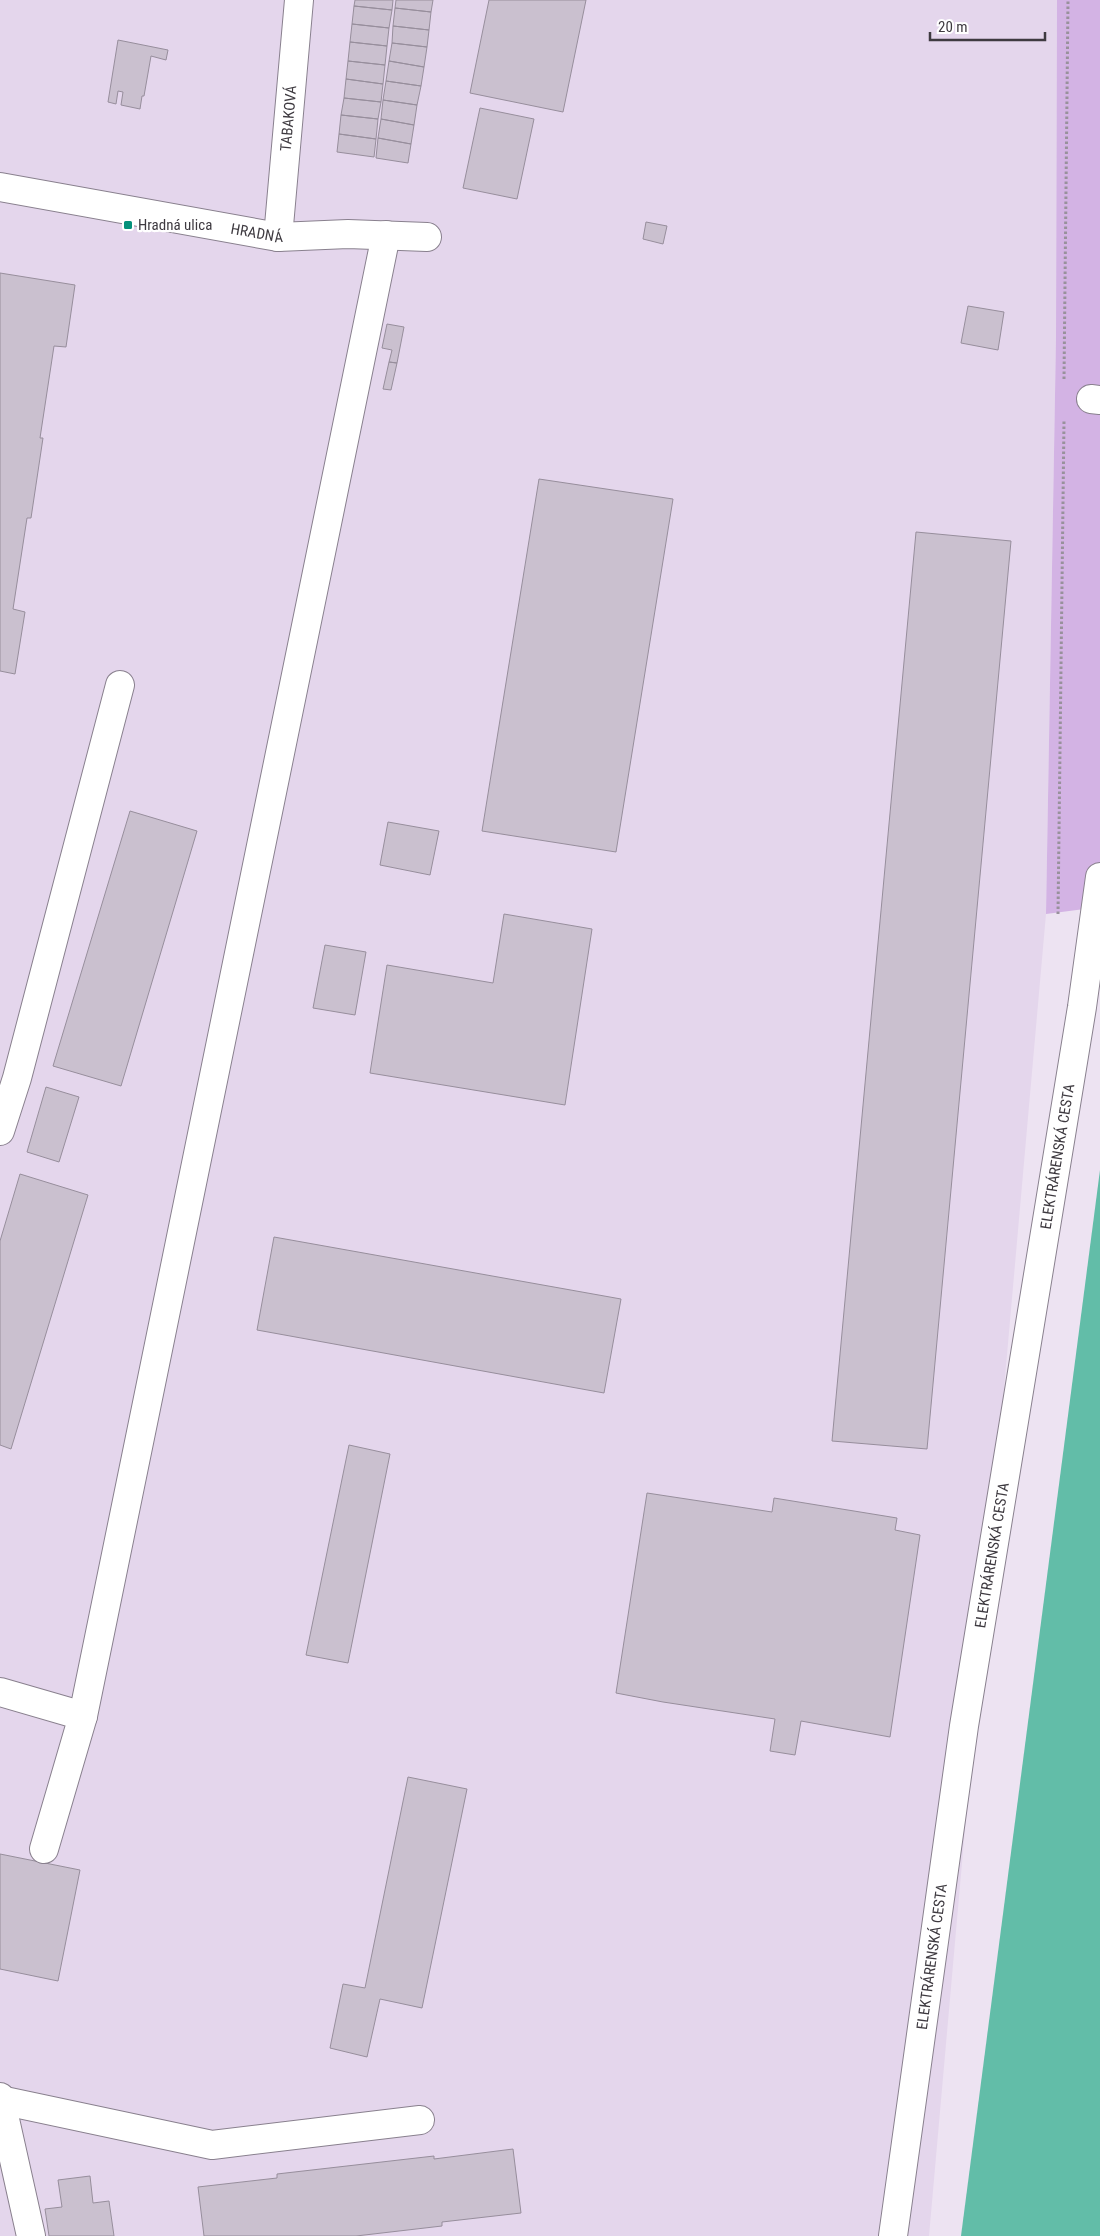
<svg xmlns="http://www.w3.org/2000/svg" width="1100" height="2236" viewBox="0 0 1100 2236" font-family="'Roboto Condensed',sans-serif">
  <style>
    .built { fill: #e4d6ec }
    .green { fill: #d3b3e4 }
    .water { fill: #62bda8 }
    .building { fill: #cac0cf; stroke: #978e9c }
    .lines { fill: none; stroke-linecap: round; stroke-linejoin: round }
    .minor-casing { stroke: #89808e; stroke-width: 30 }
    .path { stroke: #98919b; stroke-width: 3; stroke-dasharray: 2.5 2.5; stroke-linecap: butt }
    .minor { stroke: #fff; stroke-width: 28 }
    .poi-dot { fill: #05917b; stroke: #fff; stroke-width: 2 }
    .labels { text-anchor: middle; stroke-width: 4.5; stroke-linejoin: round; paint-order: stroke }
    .street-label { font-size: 15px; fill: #3e3a40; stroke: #fff }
    .poi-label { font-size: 15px; fill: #3e3a40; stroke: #fff; text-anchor: start }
  </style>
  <rect width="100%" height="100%" fill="#ede3f2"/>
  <path class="built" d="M 0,0 L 1057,0 L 1056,337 L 1046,914 L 929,2236 L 0,2236 Z"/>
  <path class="green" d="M 1057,0 L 1100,0 L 1100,907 L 1046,914 L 1056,337 Z"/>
  <path class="water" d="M 1100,1170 L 1100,2236 L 961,2236 Z"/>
  <path class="building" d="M 355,0 L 393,0 L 392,10 L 354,6 Z
    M 396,0 L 433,0 L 431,12 L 395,8 Z
    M 489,0 L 586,0 L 563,112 L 470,93 Z
    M 354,6 L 392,10 L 389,28 L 352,24 Z
    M 395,8 L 431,12 L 429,30 L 393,26 Z
    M 352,24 L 389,28 L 387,46 L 350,42 Z
    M 393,26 L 429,30 L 427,47 L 392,43 Z
    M 118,40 L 168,50 L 166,60 L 151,56 L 144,96 L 142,96 L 140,109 L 121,105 L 123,92 L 118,91 L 116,104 L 108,102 Z
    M 350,42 L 387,46 L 385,65 L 348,61 Z
    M 392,43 L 427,47 L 424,67 L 389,61 Z
    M 348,61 L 385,65 L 383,84 L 346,79 Z
    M 389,61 L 424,67 L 421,86 L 386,81 Z
    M 346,79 L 383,84 L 381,102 L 344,98 Z
    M 386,81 L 421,86 L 417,105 L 383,100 Z
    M 344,98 L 381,102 L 378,119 L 341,115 Z
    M 383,100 L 417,105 L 414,125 L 381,119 Z
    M 480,108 L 534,119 L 517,199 L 463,188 Z
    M 341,115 L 378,119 L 376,139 L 339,134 Z
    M 381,119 L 414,125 L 411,144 L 378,138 Z
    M 339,134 L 376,139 L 374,157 L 337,152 Z
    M 378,138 L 411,144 L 408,163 L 376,158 Z
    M 646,222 L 667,226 L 663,244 L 643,239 Z
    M 0,273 L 75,285 L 66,347 L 54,346 L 40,438 L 43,438 L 31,518 L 27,518 L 13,609 L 25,612 L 15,674 L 0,671 Z
    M 968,306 L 1004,312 L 998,350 L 961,343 Z
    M 387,324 L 404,327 L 397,363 L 389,362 L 392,350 L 382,348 Z
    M 389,362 L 397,363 L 391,390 L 383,389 Z
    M 539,479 L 673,499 L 616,852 L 482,831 Z
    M 916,532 L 1011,541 L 927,1449 L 832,1441 Z
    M 130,811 L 197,831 L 121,1086 L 53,1066 Z
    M 388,822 L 439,831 L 430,875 L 380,865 Z
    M 504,914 L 592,929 L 565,1105 L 370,1073 L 387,965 L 493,983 Z
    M 325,945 L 366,952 L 355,1015 L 313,1008 Z
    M 46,1087 L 79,1097 L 59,1162 L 27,1152 Z
    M 20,1174 L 88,1195 L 11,1449 L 0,1445 L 0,1241 Z
    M 274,1237 L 621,1299 L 604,1393 L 257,1330 Z
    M 349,1445 L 390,1454 L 348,1663 L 306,1655 Z
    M 647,1493 L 772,1512 L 774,1498 L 897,1518 L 895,1530 L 920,1535 L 890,1737 L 801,1721 L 795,1755 L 770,1751 L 775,1719 L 663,1702 L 616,1693 Z
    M 408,1777 L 467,1789 L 422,2008 L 380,1999 L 367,2057 L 330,2048 L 343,1984 L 365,1988 Z
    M 0,1854 L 80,1870 L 58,1981 L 0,1969 Z
    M 513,2149 L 521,2213 L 442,2222 L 442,2226 L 356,2236 L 204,2236 L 198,2187 L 277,2178 L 277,2174 L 434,2156 L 434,2159 Z
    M 90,2176 L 93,2203 L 109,2201 L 114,2236 L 49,2236 L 45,2209 L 62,2207 L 58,2180 Z"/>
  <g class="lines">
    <defs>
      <g id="minor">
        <path id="s1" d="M 0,187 L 278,237 L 348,234 L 427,237"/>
        <path id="s2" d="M 278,237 L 299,0"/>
        <path d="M 1091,399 L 1100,400"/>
        <path d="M 0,1131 L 17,1078 L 120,685"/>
        <path d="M 0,1692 L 83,1716"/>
        <path d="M 44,1849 L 83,1716 L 386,235"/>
        <path d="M 0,2097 L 31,2236"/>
        <path d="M 0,2100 L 212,2145 L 420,2120"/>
        <path id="s3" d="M 893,2236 L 964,1726 L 1082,1007 L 1100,877"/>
      </g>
    </defs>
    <use href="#minor" class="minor-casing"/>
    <path class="path" d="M 1064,379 L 1068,0
      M 1058,914 L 1064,420"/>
    <use href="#minor" class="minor"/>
  </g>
  <rect class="poi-dot" x="123" y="220" width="10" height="10" rx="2.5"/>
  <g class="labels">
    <g class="street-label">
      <text dy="5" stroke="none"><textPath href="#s2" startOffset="119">TABAKOVÁ</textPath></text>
      <text dy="5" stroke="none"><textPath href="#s1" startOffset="261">HRADNÁ</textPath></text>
      <text dy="5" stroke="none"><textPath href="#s3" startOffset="1092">ELEKTRÁRENSKÁ CESTA</textPath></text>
      <text dy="5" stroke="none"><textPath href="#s3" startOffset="688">ELEKTRÁRENSKÁ CESTA</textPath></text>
      <text dy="5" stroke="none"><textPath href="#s3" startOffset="282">ELEKTRÁRENSKÁ CESTA</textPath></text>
    </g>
    <g class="poi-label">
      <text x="138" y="230">Hradná ulica</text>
    </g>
  </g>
  <path d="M930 32v8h115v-8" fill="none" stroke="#3e3a40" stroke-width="2.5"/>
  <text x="938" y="32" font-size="15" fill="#3e3a40" stroke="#ffffff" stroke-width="4" paint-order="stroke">20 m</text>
</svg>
